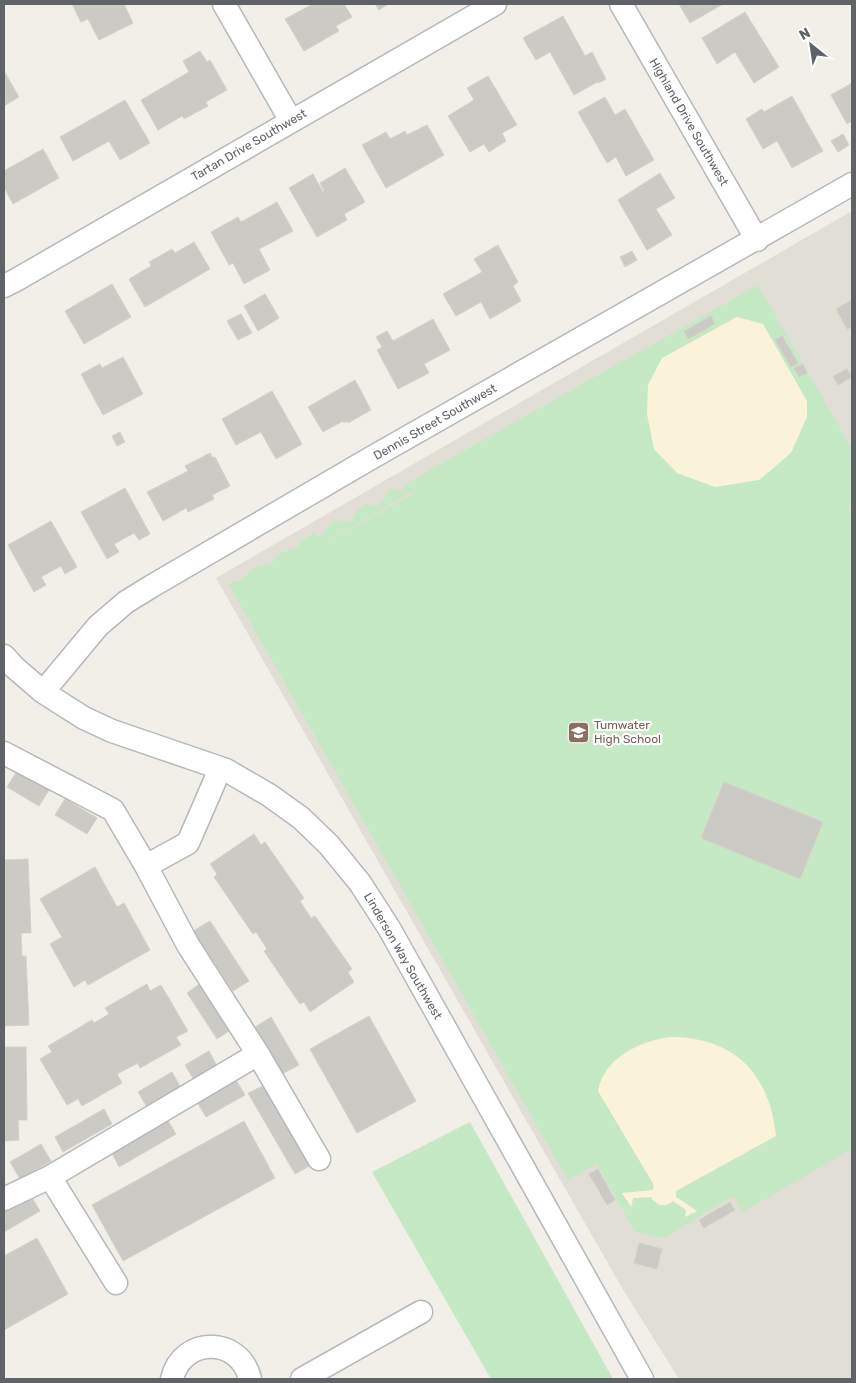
<svg xmlns="http://www.w3.org/2000/svg" width="856" height="1383" viewBox="0 0 856 1383" font-family="Rubik,sans-serif">
  <style>
    .education { fill: #e1ded6 }
    .green { fill: #c5e8c5; fill-rule: evenodd }
    .sand { fill: #fbf3d9 }
    .building { fill: #cccac5; stroke: #d6d1c6 }
    .lines { fill: none; stroke-linecap: round; stroke-linejoin: round }
    .minor-casing { stroke: #b5b8bc; stroke-width: 25 }
    .minor { stroke: #fff; stroke-width: 22 }
    .labels { text-anchor: middle; stroke-width: 4.5; stroke-linejoin: round; paint-order: stroke }
    .street-label { font-size: 12px; fill: #5f6368; stroke: #fff }
    .education-label { font-size: 12px; fill: #785e54; stroke: #fff; text-anchor: start }
  </style>
  <rect width="100%" height="100%" fill="#f1efe8"/>
  <path class="education" d="M 852,211 L 852,1379 L 679,1379 L 622,1288 L 216,578 Z"/>
  <path class="green" d="M 758,285 L 852,449 L 852,502 L 848,508 L 852,516 L 852,1149 L 743,1212 L 734,1196 L 664,1238 L 635,1232 L 597,1164 L 568,1180 L 228,583 L 242,580 C 249,569 259,566 272,564 C 279,551 284,551 297,548 L 302,540 L 314,533 L 320,537 L 335,520 L 344,522 L 352,521 L 358,509 L 365,504 L 375,507 L 383,502 L 390,489 L 402,491 L 409,482 ZM 737,317 L 763,324 L 662,358 ZM 413,491 L 415,493 L 306,554 ZM 669,1037 L 688,1037 L 705,1041 L 766,1093 L 771,1108 L 776,1136 L 676,1191 L 675,1197 L 697,1211 L 686,1217 L 686,1210 L 673,1201 L 670,1204 L 655,1202 L 651,1197 L 633,1198 L 632,1206 L 623,1193 L 653,1190 L 654,1186 L 598,1091 C 605,1080 612,1066 620,1057 C 632,1044 652,1040 669,1037 Z
    M 470,1122 L 613,1379 L 491,1379 L 372,1172 Z"/>
  <path class="sand" d="M 737,317 L 763,324 L 807,401 L 807,417 L 791,453 L 759,480 L 715,487 L 677,473 L 654,449 L 647,414 L 648,385 L 662,358 Z
    M 669,1037 C 734,1037 769,1072 776,1136 L 676,1191 L 676,1197 L 697,1211 L 685,1217 L 686,1210 L 673,1201 C 664,1208 657,1206 651,1197 L 633,1198 L 631,1207 L 622,1193 L 653,1190 L 654,1185 L 598,1091 C 604,1058 639,1042 669,1037 Z"/>
  <path class="building" d="M 72,4 L 124,4 L 133,23 L 99,40 L 88,19 L 81,22 Z
    M 313,4 L 344,4 L 352,17 L 336,26 L 339,31 L 304,51 L 285,19 Z
    M 375,4 L 388,4 L 379,10 Z
    M 679,4 L 723,4 L 690,23 Z
    M 745,12 L 779,67 L 754,83 L 735,52 L 717,64 L 702,38 Z
    M 563,16 L 585,56 L 592,52 L 606,79 L 598,83 L 597,82 L 574,95 L 550,52 L 536,60 L 523,38 Z
    M 200,51 L 207,62 L 210,60 L 227,90 L 206,102 L 208,106 L 184,119 L 182,116 L 158,130 L 141,100 L 189,72 L 183,61 Z
    M 4,71 L 19,97 L 4,106 Z
    M 488,76 L 517,125 L 502,133 L 506,141 L 489,152 L 484,144 L 470,152 L 448,116 L 474,100 L 467,88 Z
    M 852,83 L 852,121 L 847,124 L 831,95 Z
    M 792,96 L 823,151 L 792,168 L 777,141 L 763,149 L 746,119 L 762,109 L 764,112 Z
    M 605,97 L 615,115 L 625,109 L 654,160 L 626,176 L 616,157 L 607,163 L 578,112 Z
    M 125,100 L 150,143 L 120,160 L 109,141 L 73,161 L 60,137 Z
    M 427,125 L 444,155 L 386,188 L 362,145 L 386,132 L 390,139 L 405,131 L 407,135 Z
    M 843,134 L 849,145 L 838,152 L 831,141 Z
    M 43,149 L 59,178 L 13,204 L 4,187 L 4,171 Z
    M 345,168 L 365,202 L 344,214 L 347,220 L 317,237 L 289,188 L 313,174 L 323,192 L 324,191 L 320,183 Z
    M 660,173 L 675,198 L 656,209 L 672,235 L 647,250 L 618,200 Z
    M 277,202 L 293,231 L 259,249 L 270,270 L 244,284 L 233,263 L 229,265 L 211,232 L 238,217 L 241,222 Z
    M 194,242 L 210,269 L 145,307 L 129,279 L 151,266 L 149,262 L 172,249 L 175,253 Z
    M 498,245 L 518,282 L 513,286 L 521,301 L 490,319 L 481,302 L 456,316 L 443,294 L 482,272 L 474,259 Z
    M 632,251 L 637,260 L 625,267 L 620,257 Z
    M 112,284 L 131,317 L 84,344 L 65,311 Z
    M 265,294 L 279,318 L 258,331 L 244,306 Z
    M 852,300 L 852,327 L 847,329 L 836,309 Z
    M 241,314 L 252,333 L 238,340 L 227,321 Z
    M 711,316 L 715,324 L 688,339 L 684,331 Z
    M 433,319 L 450,350 L 424,364 L 429,373 L 398,389 L 377,350 L 382,347 L 376,337 L 387,331 L 393,341 Z
    M 782,336 L 798,363 L 791,367 L 775,340 Z
    M 123,357 L 143,394 L 103,415 L 81,374 L 100,364 L 102,368 Z
    M 803,364 L 807,373 L 799,377 L 794,368 Z
    M 847,369 L 852,377 L 838,385 L 833,376 Z
    M 355,380 L 371,410 L 348,423 L 347,421 L 344,423 L 343,421 L 323,432 L 308,407 Z
    M 272,391 L 302,444 L 276,459 L 261,432 L 236,445 L 222,419 Z
    M 120,432 L 125,442 L 117,446 L 112,436 Z
    M 210,453 L 213,458 L 215,457 L 230,486 L 212,495 L 214,499 L 188,512 L 186,508 L 163,521 L 147,492 L 188,471 L 185,466 Z
    M 125,488 L 150,534 L 139,540 L 134,533 L 114,544 L 119,552 L 107,559 L 81,512 Z
    M 51,521 L 77,567 L 65,574 L 61,566 L 41,577 L 46,585 L 34,592 L 8,545 Z
    M 17,771 L 49,790 L 39,806 L 7,787 Z
    M 724,782 L 823,822 L 800,879 L 701,838 Z
    M 65,799 L 97,818 L 87,834 L 55,815 Z
    M 254,834 L 261,845 L 265,842 L 304,898 L 300,901 L 311,918 L 315,916 L 352,969 L 348,972 L 354,982 L 310,1012 L 304,1002 L 300,1004 L 264,951 L 267,949 L 256,932 L 253,934 L 214,877 L 217,874 L 210,864 Z
    M 28,859 L 31,933 L 21,933 L 22,956 L 26,956 L 29,1025 L 4,1026 L 4,860 Z
    M 95,867 L 117,907 L 124,903 L 150,950 L 88,985 L 85,980 L 74,987 L 50,944 L 62,937 L 40,899 Z
    M 210,921 L 249,981 L 233,991 L 193,931 Z
    M 202,982 L 232,1029 L 217,1039 L 187,993 Z
    M 147,984 L 150,991 L 161,985 L 188,1031 L 176,1037 L 181,1045 L 140,1068 L 138,1063 L 117,1074 L 122,1083 L 82,1106 L 78,1099 L 67,1105 L 40,1059 L 52,1052 L 48,1046 L 92,1020 L 94,1023 L 109,1014 L 105,1008 Z
    M 369,1016 L 416,1101 L 357,1133 L 310,1049 Z
    M 271,1017 L 299,1065 L 282,1074 L 255,1027 Z
    M 4,1047 L 26,1047 L 27,1120 L 18,1120 L 19,1140 L 4,1141 Z
    M 209,1051 L 217,1066 L 194,1080 L 185,1065 Z
    M 172,1072 L 181,1088 L 147,1107 L 138,1092 Z
    M 236,1080 L 245,1095 L 206,1117 L 197,1102 Z
    M 265,1085 L 311,1165 L 295,1174 L 248,1093 Z
    M 104,1109 L 112,1124 L 63,1152 L 55,1137 Z
    M 167,1119 L 176,1134 L 119,1167 L 111,1151 Z
    M 244,1121 L 275,1178 L 123,1261 L 92,1205 Z
    M 41,1144 L 51,1161 L 20,1179 L 10,1162 Z
    M 598,1169 L 615,1200 L 607,1205 L 589,1174 Z
    M 31,1196 L 40,1211 L 4,1232 L 4,1212 Z
    M 730,1202 L 735,1210 L 704,1228 L 699,1220 Z
    M 37,1238 L 68,1294 L 4,1330 L 4,1256 Z
    M 639,1243 L 662,1249 L 657,1269 L 634,1263 Z"/>
  <g class="lines">
    <defs>
      <path id="minor" d="M 224,4 L 291,121
        M 621,4 L 757,240
        M 4,286 L 16,280 L 495,4
        M 4,656 L 14,667 L 43,692 L 84,718 L 112,731 L 226,770 L 269,795 L 301,818 L 329,845 L 360,883 L 389,928 L 642,1379
        M 43,692 L 98,626 L 126,602 L 152,586 L 371,458 L 852,184
        M 4,753 L 113,810 L 146,866
        M 220,769 L 188,843 L 146,866 L 188,945 L 258,1054 L 319,1159
        M 4,1199 L 50,1177
        M 116,1283 L 50,1177 L 258,1054
        M 172,1379 C 182,1336 240,1336 250,1379
        M 302,1379 L 421,1312"/>
    </defs>
    <use href="#minor" class="minor-casing"/>
    <use href="#minor" class="minor"/>
  </g>
  <defs>
    <symbol id="school-square" viewBox="-11 -11 22 22"><rect x="-9" y="-9" width="18" height="18" rx="4" fill="#8d6e63" stroke="#fff"/><path d="M0-5L7-2L0 1L-7-2ZM-4 1L0 2.5L4 1V4Q0 6-4 4Z" fill="#fff"/></symbol>
  </defs>
  <g fill-rule="evenodd">
    <use href="#school-square" x="566" y="720" width="25" height="25"/>
  </g>
  <g class="labels">
    <g class="street-label">
      <text transform="translate(689 122) rotate(60)" y="4">Highland Drive Southwest</text>
      <text transform="translate(249 145) rotate(-30)" y="4">Tartan Drive Southwest</text>
      <text transform="translate(435 422) rotate(-30)" y="4">Dennis Street Southwest</text>
      <text transform="translate(403 956) rotate(60)" y="4">Linderson Way Southwest</text>
    </g>
    <g class="education-label">
      <text x="594" y="729">Tumwater<tspan x="594" dy="14">High School</tspan></text>
    </g>
  </g>
  <rect width="856" height="1383" fill="none" stroke="#5f6368" stroke-width="10"/>
  <g transform="translate(811 45) rotate(330)" stroke="#ffffff" stroke-width="4" paint-order="stroke">
  <path d="M0-4L9 19L0 12L-9 19Z" fill="#5f6368"/>
  <text y="-8" font-size="14" font-weight="bold" text-anchor="middle" fill="#5f6368">N</text>
  </g>
</svg>
